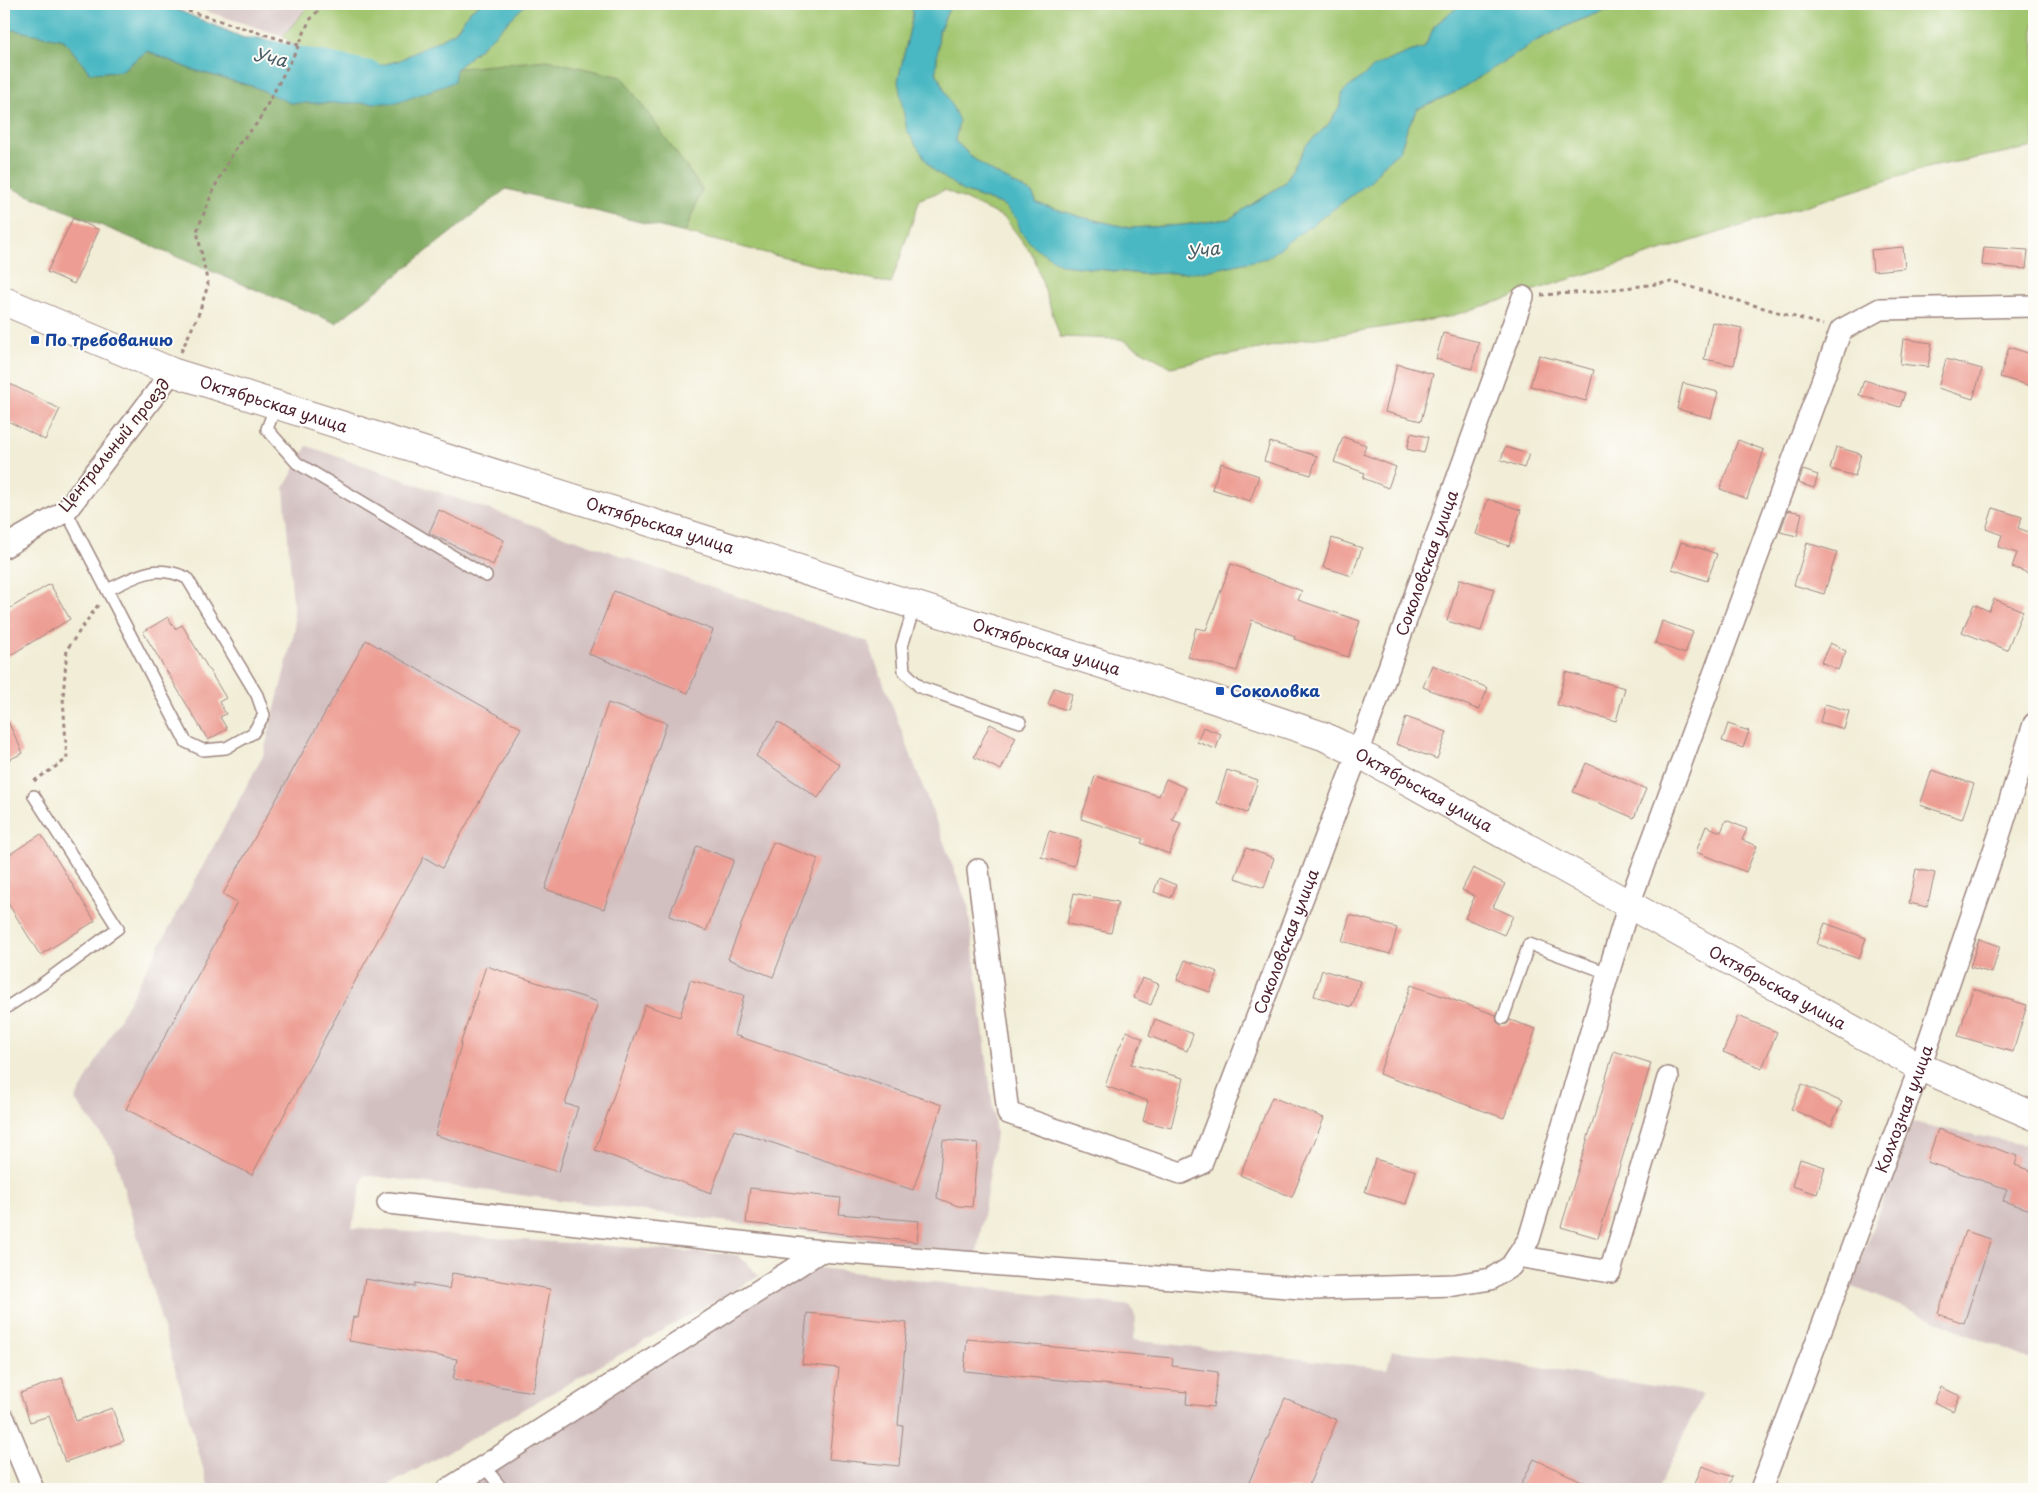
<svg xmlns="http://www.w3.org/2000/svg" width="2038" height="1493" viewBox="0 0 2038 1493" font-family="'Playpen Sans',sans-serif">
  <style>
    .industrial { fill: #d2bfc0 }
    .green { fill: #a2c670; stroke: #76724e }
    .forest { fill: #81ab62; stroke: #666546 }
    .water { fill: #49b8c2; stroke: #4a6c76 }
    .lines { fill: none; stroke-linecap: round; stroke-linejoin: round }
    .river { stroke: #49b8c2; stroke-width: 34 }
    .building { fill: #ed9d93 }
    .service-casing { stroke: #9e8680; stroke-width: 14 }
    .minor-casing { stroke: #9e8680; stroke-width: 24 }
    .tertiary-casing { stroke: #9e8680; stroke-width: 30 }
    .path { stroke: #9e8680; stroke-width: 3; stroke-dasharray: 4 4; stroke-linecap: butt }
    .service { stroke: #fff; stroke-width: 11 }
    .minor { stroke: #fff; stroke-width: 21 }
    .tertiary { stroke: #fff; stroke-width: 28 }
    .transit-dot { fill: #1a4fb4; stroke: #fdfcf7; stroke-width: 2 }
    .labels { text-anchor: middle; stroke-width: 4; stroke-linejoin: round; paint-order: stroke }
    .transit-label { font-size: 16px; font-weight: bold; fill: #164399; stroke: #fdfcf7; text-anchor: start }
    .street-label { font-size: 16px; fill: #4a1f2b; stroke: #fdfcf7 }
    .water-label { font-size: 18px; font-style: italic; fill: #4a5c67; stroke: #fdfcf7 }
  </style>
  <rect width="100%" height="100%" fill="#fdfcf7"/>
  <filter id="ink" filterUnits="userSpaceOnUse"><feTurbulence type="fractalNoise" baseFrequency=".02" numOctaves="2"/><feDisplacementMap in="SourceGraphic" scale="10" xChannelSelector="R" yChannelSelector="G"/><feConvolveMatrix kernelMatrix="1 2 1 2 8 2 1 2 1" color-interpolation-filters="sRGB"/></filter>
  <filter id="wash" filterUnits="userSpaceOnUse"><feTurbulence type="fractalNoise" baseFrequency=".0096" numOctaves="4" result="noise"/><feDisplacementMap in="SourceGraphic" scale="20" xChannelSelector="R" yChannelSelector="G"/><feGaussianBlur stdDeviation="1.12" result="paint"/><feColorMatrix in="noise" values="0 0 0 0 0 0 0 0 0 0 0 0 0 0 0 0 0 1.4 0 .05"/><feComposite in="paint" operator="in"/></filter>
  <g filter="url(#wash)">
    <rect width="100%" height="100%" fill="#f1edd6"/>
    <path class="industrial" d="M 184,4 L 310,4 L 283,36 Z
      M 307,446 L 868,642 L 968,906 L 996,1134 L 977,1254 L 364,1175 L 352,1228 L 738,1255 L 759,1276 L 382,1489 L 209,1489 L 113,1150 L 75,1100 L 263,756 L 295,629 L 284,488 Z
      M 1911,1122 L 2034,1147 L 2034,1361 L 1851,1286 Z
      M 811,1267 L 1131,1306 L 1136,1319 L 1133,1340 L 1387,1369 L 1392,1351 L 1485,1359 L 1703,1394 L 1658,1489 L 462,1489 Z"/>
    <path class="green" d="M 310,4 L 480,4 L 470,11 L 455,32 L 398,61 L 373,67 L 319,69 L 283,36 Z
      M 526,4 L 912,4 L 913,15 L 898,81 L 963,191 L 1003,205 L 1016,218 L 1021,232 L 1062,265 L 1141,274 L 1202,272 L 1302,232 L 1370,182 L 1383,165 L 1400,151 L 1407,129 L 1417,109 L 1454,93 L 1538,40 L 1573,23 L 1622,4 L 2034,4 L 2034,147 L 1930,167 L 1448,317 L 1298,341 L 1171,367 L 1121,339 L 1060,337 L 1034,257 L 1005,218 L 945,190 L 920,199 L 891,284 L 685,233 L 702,189 L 456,69 L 488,41 Z
      M 951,4 L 1497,4 L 1494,6 L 1459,6 L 1435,25 L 1424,48 L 1409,52 L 1343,92 L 1340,106 L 1328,125 L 1307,144 L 1285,183 L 1229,219 L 1183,225 L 1130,228 L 1081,217 L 1037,203 L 1032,193 L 996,174 L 974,159 L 955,141 L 958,121 L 936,72 L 939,31 Z"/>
    <path class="forest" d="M 4,28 L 64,40 L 90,73 L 121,71 L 147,51 L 190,69 L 255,87 L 547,60 L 622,77 L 702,189 L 685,233 L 506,189 L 336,323 L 4,185 Z"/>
    <path class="water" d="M 4,4 L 158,4 L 180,11 L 244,38 L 258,38 L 290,45 L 319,69 L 373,67 L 398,61 L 455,32 L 470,11 L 480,4 L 526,4 L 488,41 L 456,69 L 454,82 L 397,103 L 290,103 L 255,87 L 190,69 L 147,51 L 121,71 L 90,73 L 64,40 L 4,28 Z
      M 912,4 L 951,4 L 939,31 L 936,72 L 959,121 L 955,141 L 974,159 L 996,174 L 1032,193 L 1037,203 L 1081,217 L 1130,228 L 1183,225 L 1229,219 L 1285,183 L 1307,144 L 1328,125 L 1340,106 L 1343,92 L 1377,65 L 1409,52 L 1424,48 L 1435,25 L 1459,6 L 1494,6 L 1497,4 L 1622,4 L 1573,23 L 1538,40 L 1454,93 L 1417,109 L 1407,129 L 1400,151 L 1383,165 L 1370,182 L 1267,258 L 1202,272 L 1141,274 L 1062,265 L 1034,247 L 1021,232 L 1016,218 L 1003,205 L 963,191 L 932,169 L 907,131 L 898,81 L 913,15 Z"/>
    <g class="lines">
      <path class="river" d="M 272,58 L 369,78"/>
    </g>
    <g id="blocks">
      <path class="building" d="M 73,218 L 99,230 L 74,284 L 47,272 Z
        M 1903,247 L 1905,268 L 1873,271 L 1871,250 Z
        M 1984,247 L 2028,250 L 2026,269 L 1982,265 Z
        M 1712,322 L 1742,328 L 1734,365 L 1704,359 Z
        M 1443,333 L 1479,342 L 1472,369 L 1436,359 Z
        M 1903,339 L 1932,343 L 1928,367 L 1900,364 Z
        M 2009,347 L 2034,355 L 2034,374 L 2031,386 L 2000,377 Z
        M 1539,355 L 1594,370 L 1586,401 L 1530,386 Z
        M 1946,359 L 1982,369 L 1973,399 L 1938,388 Z
        M 1397,364 L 1433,374 L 1421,421 L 1385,412 Z
        M 1864,380 L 1905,393 L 1900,407 L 1859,395 Z
        M 4,381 L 60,409 L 45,440 L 4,419 Z
        M 1683,383 L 1718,392 L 1711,418 L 1677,409 Z
        M 1411,433 L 1428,437 L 1424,453 L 1407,449 Z
        M 1343,437 L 1366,445 L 1363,454 L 1396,467 L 1388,488 L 1363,478 L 1365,473 L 1334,462 Z
        M 1738,440 L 1764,450 L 1747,499 L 1720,489 Z
        M 1270,442 L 1317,456 L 1311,475 L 1264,461 Z
        M 1505,447 L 1529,454 L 1524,468 L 1501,460 Z
        M 1836,447 L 1861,454 L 1855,476 L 1830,469 Z
        M 1221,463 L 1259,476 L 1250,501 L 1212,489 Z
        M 1803,470 L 1818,475 L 1814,488 L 1798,483 Z
        M 1488,499 L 1521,510 L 1509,546 L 1476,534 Z
        M 1993,508 L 2022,517 L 2018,528 L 2034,534 L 2034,575 L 2012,567 L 2017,553 L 1998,547 L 2002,535 L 1986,529 Z
        M 439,510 L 504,540 L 493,565 L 429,533 Z
        M 1788,510 L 1802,513 L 1797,536 L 1780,532 Z
        M 1332,538 L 1362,548 L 1352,576 L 1323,567 Z
        M 1681,542 L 1717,554 L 1707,581 L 1672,569 Z
        M 1807,543 L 1837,552 L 1824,594 L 1794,585 Z
        M 1231,564 L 1302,591 L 1298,600 L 1360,621 L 1348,657 L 1294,639 L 1295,636 L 1252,620 L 1237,671 L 1188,657 L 1196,628 L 1206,630 Z
        M 1460,579 L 1494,589 L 1481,631 L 1447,621 Z
        M 50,584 L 70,619 L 4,659 L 4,612 Z
        M 614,591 L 713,630 L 688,693 L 589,654 Z
        M 1994,599 L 2023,611 L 2007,650 L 1962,632 L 1974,604 L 1989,611 Z
        M 168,617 L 175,629 L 182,625 L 226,698 L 219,702 L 226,714 L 220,717 L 227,729 L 208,740 L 143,632 Z
        M 1662,621 L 1693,632 L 1685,654 L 1655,643 Z
        M 366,640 L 521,728 L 442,868 L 424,857 L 361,970 L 252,1175 L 126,1109 L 237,902 L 223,894 Z
        M 1830,643 L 1846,651 L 1838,670 L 1821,662 Z
        M 1432,665 L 1488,688 L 1479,710 L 1423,687 Z
        M 1566,672 L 1625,688 L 1616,721 L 1557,705 Z
        M 1054,688 L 1072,694 L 1067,710 L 1048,704 Z
        M 608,703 L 667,723 L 604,909 L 545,889 Z
        M 1825,704 L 1849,711 L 1844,729 L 1820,722 Z
        M 4,713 L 23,753 L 4,762 Z
        M 1406,717 L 1447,732 L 1437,759 L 1396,744 Z
        M 778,722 L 840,765 L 818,798 L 756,756 Z
        M 990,724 L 1016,737 L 1001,770 L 974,757 Z
        M 1728,724 L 1749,731 L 1743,748 L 1722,741 Z
        M 1203,727 L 1221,734 L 1216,749 L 1197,742 Z
        M 1586,763 L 1646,789 L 1634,818 L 1573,792 Z
        M 1227,770 L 1258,780 L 1247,813 L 1217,803 Z
        M 1932,770 L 1974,784 L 1962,819 L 1920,805 Z
        M 1095,776 L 1159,796 L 1166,779 L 1186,788 L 1172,820 L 1181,823 L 1169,854 L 1141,843 L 1143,839 L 1081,819 Z
        M 1726,820 L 1747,829 L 1742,840 L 1757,846 L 1746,872 L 1696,852 L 1706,826 L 1721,832 Z
        M 1049,831 L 1081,840 L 1074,866 L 1041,857 Z
        M 41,834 L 95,921 L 40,955 L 4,897 L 4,858 Z
        M 773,842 L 818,859 L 773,977 L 728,959 Z
        M 697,846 L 734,860 L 706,931 L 669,916 Z
        M 1246,848 L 1274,858 L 1264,888 L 1235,878 Z
        M 1473,868 L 1505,884 L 1493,907 L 1513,916 L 1504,935 L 1465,918 L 1475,896 L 1462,890 Z
        M 1916,869 L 1935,873 L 1927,907 L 1909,903 Z
        M 1159,878 L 1176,885 L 1171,898 L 1154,892 Z
        M 1074,893 L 1118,902 L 1111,933 L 1067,924 Z
        M 1350,915 L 1397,928 L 1390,954 L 1342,941 Z
        M 1825,923 L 1866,938 L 1859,959 L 1817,944 Z
        M 1979,939 L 2000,946 L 1992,973 L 1970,967 Z
        M 1185,960 L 1218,972 L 1210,992 L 1177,980 Z
        M 486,966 L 598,1002 L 565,1104 L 578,1107 L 559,1172 L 435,1135 L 461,1045 L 460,1045 Z
        M 1322,970 L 1360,981 L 1352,1007 L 1314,996 Z
        M 1142,978 L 1159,984 L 1151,1005 L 1134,998 Z
        M 690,980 L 744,995 L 734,1035 L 942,1105 L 913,1190 L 734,1130 L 711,1193 L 595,1150 L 645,1005 L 680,1017 Z
        M 1411,985 L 1496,1015 L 1497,1022 L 1501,1025 L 1507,1024 L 1510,1020 L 1536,1029 L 1504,1118 L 1379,1074 Z
        M 1973,989 L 2027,1005 L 2013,1052 L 1958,1036 Z
        M 1738,1016 L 1777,1032 L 1762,1068 L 1723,1052 Z
        M 1155,1019 L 1193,1034 L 1187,1051 L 1149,1036 Z
        M 1127,1031 L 1143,1039 L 1131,1064 L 1183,1078 L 1171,1128 L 1143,1121 L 1148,1101 L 1105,1086 L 1116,1055 Z
        M 1614,1051 L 1651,1063 L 1598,1238 L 1561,1227 Z
        M 1802,1084 L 1842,1102 L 1831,1126 L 1791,1109 Z
        M 1272,1097 L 1324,1118 L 1292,1197 L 1240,1175 Z
        M 1938,1129 L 2018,1156 L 2015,1165 L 2034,1172 L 2034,1211 L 2003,1201 L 2007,1189 L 1927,1162 Z
        M 943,1140 L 978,1143 L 972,1207 L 958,1206 L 937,1198 Z
        M 1375,1159 L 1416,1171 L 1406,1204 L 1365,1192 Z
        M 1800,1159 L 1825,1167 L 1817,1194 L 1792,1186 Z
        M 750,1188 L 841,1198 L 839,1214 L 919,1221 L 917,1242 L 746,1223 Z
        M 1965,1231 L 1991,1239 L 1964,1323 L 1938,1314 Z
        M 452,1273 L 550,1289 L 533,1392 L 453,1379 L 457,1359 L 349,1341 L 353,1317 L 358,1318 L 365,1279 L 415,1287 L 415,1283 L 449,1289 Z
        M 807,1313 L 907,1323 L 898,1425 L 903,1426 L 899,1466 L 829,1459 L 839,1368 L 802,1364 Z
        M 967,1339 L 1173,1358 L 1172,1366 L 1218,1372 L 1213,1407 L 1186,1404 L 1187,1392 L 964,1371 Z
        M 62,1378 L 76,1421 L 112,1408 L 124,1441 L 65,1462 L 49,1416 L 30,1422 L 20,1393 Z
        M 1941,1387 L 1960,1396 L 1953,1411 L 1934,1402 Z
        M 1285,1398 L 1337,1420 L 1307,1489 L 1246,1489 Z
        M 1534,1459 L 1599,1489 L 1519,1489 Z
        M 1702,1466 L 1732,1477 L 1727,1489 L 1693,1489 Z"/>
    </g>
  </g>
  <g filter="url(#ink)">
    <use href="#blocks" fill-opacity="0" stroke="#9e8680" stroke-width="1"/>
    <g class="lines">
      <defs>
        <path id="service" d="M 276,405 L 267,429 L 297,463 L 486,576
          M 66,511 L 186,742 L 203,750 L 226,748 L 253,733 L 264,715 L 257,695 L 187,578 C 153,563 138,576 107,590
          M 915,605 L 902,646 L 904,671 L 920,687 L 1020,722
          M 4,1009 L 41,985 L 118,928 L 34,796
          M 1503,1018 L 1529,944 L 1608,973
          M 484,1466 L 502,1489"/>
        <g id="minor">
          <path d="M 4,547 L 66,511 L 172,372"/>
          <path id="s1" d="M 978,870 L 1008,1113 L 1181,1173 L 1201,1164 L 1358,753 L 1523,297"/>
          <path d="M 388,1203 L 821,1251 L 1314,1289 L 1455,1285 L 1491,1279 L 1511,1266 L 1529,1239 L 1629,904 L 1841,330 L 1880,309 L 2034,306"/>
          <path d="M 1518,1256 L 1610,1272 L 1668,1078"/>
          <path d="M 4,1419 L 33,1489"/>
          <path d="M 448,1489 L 821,1251"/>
          <path id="s2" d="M 1761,1489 L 1920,1067 L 1999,836 L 2034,724"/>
        </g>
        <g id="tertiary">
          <path id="s3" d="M 4,301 L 172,372 L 1213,699 L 1323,736 L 1358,753 L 1920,1067 L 2034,1116"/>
        </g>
      </defs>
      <use href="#service" class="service-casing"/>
      <use href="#minor" class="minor-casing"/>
      <use href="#tertiary" class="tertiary-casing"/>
      <path class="path" d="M 165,4 L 299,45
        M 1541,295 L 1591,292 L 1673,282 L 1823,325
        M 181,352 L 199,313 L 208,285 L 197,231 L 214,188 L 237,146 L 258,122 L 299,45 L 309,21 L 324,4
        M 34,781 L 67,759 L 63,697 L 67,649 L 98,605"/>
      <use href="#service" class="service"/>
      <use href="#minor" class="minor"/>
      <use href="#tertiary" class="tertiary"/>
    </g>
  </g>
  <g class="transit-dot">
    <rect x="30" y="335" width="10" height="10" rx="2.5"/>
    <rect x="1215" y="686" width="10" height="10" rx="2.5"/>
  </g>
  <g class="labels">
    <g class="transit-label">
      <text x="45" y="346">По требованию</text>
      <text x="1230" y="697">Соколовка</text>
    </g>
    <g class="street-label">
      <text dy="6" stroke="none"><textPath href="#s3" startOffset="289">Октябрьская улица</textPath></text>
      <text transform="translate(114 445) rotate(-51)" y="6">Центральный проезд</text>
      <text dy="6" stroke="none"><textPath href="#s3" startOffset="694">Октябрьская улица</textPath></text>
      <text dy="6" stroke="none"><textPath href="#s1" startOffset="1092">Соколовская улица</textPath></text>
      <text dy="6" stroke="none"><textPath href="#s3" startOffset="1099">Октябрьская улица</textPath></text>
      <text dy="6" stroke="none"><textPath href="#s3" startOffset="1504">Октябрьская улица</textPath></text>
      <text dy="6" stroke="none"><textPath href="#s1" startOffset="688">Соколовская улица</textPath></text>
      <text dy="6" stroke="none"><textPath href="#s3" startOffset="1909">Октябрьская улица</textPath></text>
      <text dy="6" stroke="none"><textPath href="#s2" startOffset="406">Колхозная улица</textPath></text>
    </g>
    <g class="water-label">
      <text transform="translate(270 58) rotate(12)" y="6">Уча</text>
      <text transform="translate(1203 251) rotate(-10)" y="6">Уча</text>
    </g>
  </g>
  <rect width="2038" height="1493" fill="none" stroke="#fdfcf7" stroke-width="20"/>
</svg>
